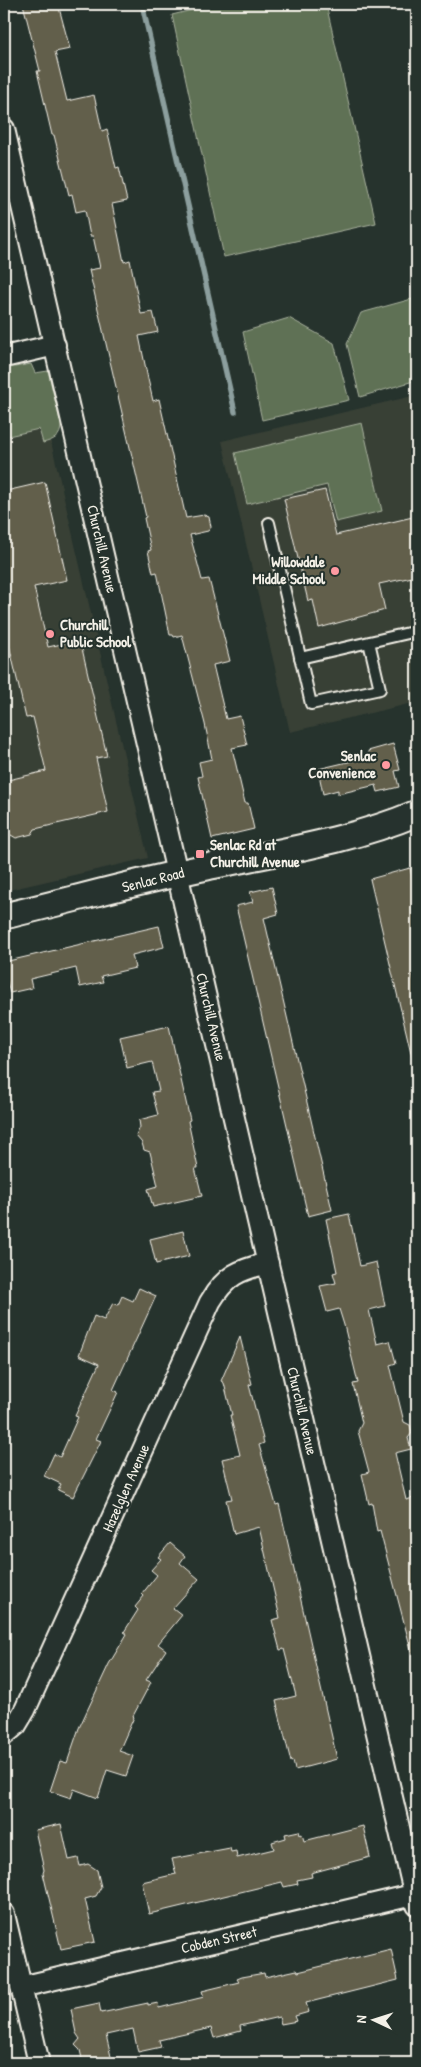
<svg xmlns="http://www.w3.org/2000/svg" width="421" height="2067" viewBox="0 0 421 2067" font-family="'Patrick Hand',sans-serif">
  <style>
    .built { fill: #384036 }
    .green { fill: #5e7155; stroke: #a9b19e }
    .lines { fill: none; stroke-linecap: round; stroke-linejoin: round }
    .stream { stroke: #8c9f9e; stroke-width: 5.5 }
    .building { fill: #625e4b; stroke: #f4f1e8 }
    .service-casing { stroke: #f4f1e8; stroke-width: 14 }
    .minor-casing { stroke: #f4f1e8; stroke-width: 24 }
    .tertiary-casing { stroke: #f4f1e8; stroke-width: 29 }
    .service { stroke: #26332d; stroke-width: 10 }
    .minor { stroke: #26332d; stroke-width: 20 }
    .tertiary { stroke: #26332d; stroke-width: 25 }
    .poi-dot { fill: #ff9aa2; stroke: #26332d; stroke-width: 2 }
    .labels { text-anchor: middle; stroke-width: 4; stroke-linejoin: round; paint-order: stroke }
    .street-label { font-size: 15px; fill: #f4f1e8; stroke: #26332d }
    .poi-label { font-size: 15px; font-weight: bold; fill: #f4f1e8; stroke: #26332d; text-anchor: end }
  </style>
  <rect width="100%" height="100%" fill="#26332d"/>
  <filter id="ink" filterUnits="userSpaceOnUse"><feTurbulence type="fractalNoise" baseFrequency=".02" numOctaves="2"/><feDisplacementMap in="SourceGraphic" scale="10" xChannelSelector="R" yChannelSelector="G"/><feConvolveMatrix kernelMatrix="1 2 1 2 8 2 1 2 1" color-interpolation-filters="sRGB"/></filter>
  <g filter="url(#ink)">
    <path class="built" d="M 35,373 L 148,858 L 4,891 L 4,381 Z
      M 417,395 L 417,702 L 290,732 L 222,441 Z"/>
    <path class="green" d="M 216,4 L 326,4 L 376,223 L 224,257 L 172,15 Z
      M 412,299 L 417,314 L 417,380 L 360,397 L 347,344 L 361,313 Z
      M 289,318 L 334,343 L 349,400 L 262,420 L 243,332 Z
      M 31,364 L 35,373 L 48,371 L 61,425 C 61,437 54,440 43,443 L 39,429 L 4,437 L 7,451 L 4,452 L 4,369 Z
      M 362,423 L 382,511 L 336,522 L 327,485 L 247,504 L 235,453 Z"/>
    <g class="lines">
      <path class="stream" d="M 142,4 L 235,412"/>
    </g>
    <path class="building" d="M 23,4 L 58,4 L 70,49 L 55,52 L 67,101 L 94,95 L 102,131 L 107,129 L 116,168 L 119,167 L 127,201 L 112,204 L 124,262 L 130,260 L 141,314 L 153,312 L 158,332 L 139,336 L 148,379 L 153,401 L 159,399 L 186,518 L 204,515 L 209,517 L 211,527 L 208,531 L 190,535 L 202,580 L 209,579 L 230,661 L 213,665 L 226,719 L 240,716 L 247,745 L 232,748 L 245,803 L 248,803 L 254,829 L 212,839 L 198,777 L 202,776 L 199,762 L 212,759 L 205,724 L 182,635 L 174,637 L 173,635 L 170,635 L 157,572 L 153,573 L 148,551 L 151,550 L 144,518 L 146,517 L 89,270 L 100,268 L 93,236 L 90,236 L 85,210 L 76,212 L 72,194 L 69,195 L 54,135 L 52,135 L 37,71 L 40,71 Z
      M 45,482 L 67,580 L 34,587 L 48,647 L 80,640 L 107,756 L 96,758 L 108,812 L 35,829 L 32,834 L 16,838 L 11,835 L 4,836 L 4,781 L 46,771 L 33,717 L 26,718 L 4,623 L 4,499 L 8,498 L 6,491 Z
      M 325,490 L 336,535 L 417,516 L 417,576 L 379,584 L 385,610 L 319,628 L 313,600 L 308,601 L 284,499 Z
      M 393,744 L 400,770 L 395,771 L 399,787 L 378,792 L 376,785 L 338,794 L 338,790 L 323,794 L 318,769 L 369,757 L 368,751 Z
      M 410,868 L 417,900 L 417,974 L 413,975 L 417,992 L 417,1056 L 412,1057 L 370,879 Z
      M 272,887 L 278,914 L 264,918 L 332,1210 L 308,1216 L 236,906 L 253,902 L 250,892 Z
      M 159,926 L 164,947 L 132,955 L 135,968 L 101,976 L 103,982 L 80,987 L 76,968 L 30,979 L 32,988 L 10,993 L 4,971 L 4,962 Z
      M 169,1026 L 190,1120 L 188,1121 L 198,1168 L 195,1168 L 202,1196 L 153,1207 L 148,1189 L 158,1186 L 150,1152 L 144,1150 L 142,1143 L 136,1136 L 140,1127 L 139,1120 L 158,1115 L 152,1092 L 159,1091 L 152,1062 L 127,1068 L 120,1037 Z
      M 349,1214 L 360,1266 L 376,1262 L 385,1306 L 369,1310 L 377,1344 L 390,1341 L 396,1363 L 390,1365 L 404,1422 L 410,1425 L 412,1433 L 408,1438 L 411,1449 L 395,1453 L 406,1500 L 417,1497 L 417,1656 L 413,1657 L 380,1531 L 377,1532 L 372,1503 L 369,1504 L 362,1474 L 369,1472 L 358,1431 L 362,1423 L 353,1384 L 358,1383 L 344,1325 L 339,1309 L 327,1312 L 320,1286 L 336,1283 L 333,1273 L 337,1272 L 326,1219 Z
      M 183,1231 L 189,1256 L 156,1264 L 150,1239 Z
      M 139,1288 L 156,1296 L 113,1390 L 118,1392 L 96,1439 L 101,1441 L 73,1497 L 58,1490 L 61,1484 L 44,1476 L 54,1454 L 60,1457 L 78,1417 L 75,1416 L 99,1364 L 79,1355 L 94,1316 L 104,1320 L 113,1303 L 118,1305 L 122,1296 L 133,1301 Z
      M 240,1337 L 252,1384 L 249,1385 L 264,1443 L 259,1445 L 276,1505 L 279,1504 L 337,1759 L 295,1770 L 293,1761 L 291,1762 L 276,1701 L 296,1696 L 284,1649 L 280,1650 L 272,1620 L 280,1618 L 259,1527 L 234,1534 L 226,1500 L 232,1499 L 222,1459 L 240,1455 L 230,1415 L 232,1415 L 224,1383 L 221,1381 Z
      M 170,1543 L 185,1556 L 180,1563 L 199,1579 L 173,1608 L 182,1615 L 158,1644 L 166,1650 L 146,1680 L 151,1682 L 133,1716 L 134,1717 L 119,1751 L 133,1756 L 126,1776 L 107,1770 L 98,1798 L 74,1789 L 71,1798 L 50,1791 L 60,1761 L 67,1763 L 79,1728 L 109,1664 L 127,1634 L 124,1632 L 138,1610 L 135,1607 L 144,1596 L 142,1594 L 157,1575 L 151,1570 L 161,1559 L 158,1557 Z
      M 61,1824 L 69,1860 L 78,1858 L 80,1866 L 88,1864 L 97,1870 L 101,1887 L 96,1896 L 85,1899 L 95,1942 L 61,1949 L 43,1873 L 44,1870 L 35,1830 Z
      M 363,1826 L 370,1857 L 311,1873 L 312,1877 L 297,1880 L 298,1884 L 284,1887 L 282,1882 L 149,1914 L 142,1882 L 176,1874 L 172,1859 L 230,1848 L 231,1852 L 236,1851 L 237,1858 L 274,1849 L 272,1842 L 286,1838 L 285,1834 L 299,1831 L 300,1835 L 302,1834 L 304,1841 Z
      M 391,1949 L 398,1980 L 306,2003 L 309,2012 L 295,2016 L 297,2021 L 281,2024 L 279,2017 L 240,2026 L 241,2031 L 214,2038 L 211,2028 L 159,2040 L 161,2047 L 138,2052 L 133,2029 L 106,2035 L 112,2061 L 101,2063 L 83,2063 L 80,2050 L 75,2045 L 80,2039 L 76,2033 L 71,2009 L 99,2003 L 101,2013 L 148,2003 L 148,2005 L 158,2003 L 159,2008 L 204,1997 L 202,1991 L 239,1982 L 237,1979 L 242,1977 L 259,1974 L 264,1973 L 265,1977 L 297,1970 L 298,1972 Z"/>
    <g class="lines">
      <defs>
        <path id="service" d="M 269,523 L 311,704 L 380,689 L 369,642
          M 300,658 L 417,631"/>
        <path id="minor" d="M 4,129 L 417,1905
          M 4,357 L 55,345
          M 4,1735 L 16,1725 L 25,1710 L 210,1302 C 226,1275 239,1270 268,1263
          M 4,1914 L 39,2063
          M 21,1987 L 417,1894"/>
        <path id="tertiary" d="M 4,916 C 72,900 139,881 207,867 C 277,852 351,841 417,813"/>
      </defs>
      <use href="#service" class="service-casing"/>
      <use href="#minor" class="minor-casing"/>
      <use href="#tertiary" class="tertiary-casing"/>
      <use href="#service" class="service"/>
      <use href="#minor" class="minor"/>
      <use href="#tertiary" class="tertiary"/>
    </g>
  </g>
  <g class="poi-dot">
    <circle cx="335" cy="571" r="5"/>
    <circle cx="50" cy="634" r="5"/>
    <circle cx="386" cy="765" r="5"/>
    <rect x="195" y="849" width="10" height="10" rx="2.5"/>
  </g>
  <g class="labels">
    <g class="street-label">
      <text transform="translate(102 549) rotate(77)" y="5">Churchill Avenue</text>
      <text transform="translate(153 880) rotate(-14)" y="5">Senlac Road</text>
      <text transform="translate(211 1017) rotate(77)" y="5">Churchill Avenue</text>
      <text transform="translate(302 1411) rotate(77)" y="5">Churchill Avenue</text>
      <text transform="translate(126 1488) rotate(-66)" y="5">Hazelglen Avenue</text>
      <text transform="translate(219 1940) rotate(-13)" y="5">Cobden Street</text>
    </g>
    <g class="poi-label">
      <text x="325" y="567">Willowdale<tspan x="325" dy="17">Middle School</tspan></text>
      <text x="60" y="630" text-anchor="start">Churchill<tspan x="60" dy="17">Public School</tspan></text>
      <text x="376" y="761">Senlac<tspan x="376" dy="17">Convenience</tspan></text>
      <text x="210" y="850" text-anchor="start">Senlac Rd at<tspan x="210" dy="17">Churchill Avenue</tspan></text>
    </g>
  </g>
  <rect width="421" height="2067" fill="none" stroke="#26332d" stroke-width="20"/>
  <rect x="10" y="10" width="401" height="2047" fill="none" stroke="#f4f1e8" stroke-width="2" filter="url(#ink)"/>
  <g transform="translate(374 2020) rotate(274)" stroke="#26332d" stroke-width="4" paint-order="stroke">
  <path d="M0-4L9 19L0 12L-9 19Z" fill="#f4f1e8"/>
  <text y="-8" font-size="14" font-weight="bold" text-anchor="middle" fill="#f4f1e8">N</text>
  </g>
</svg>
